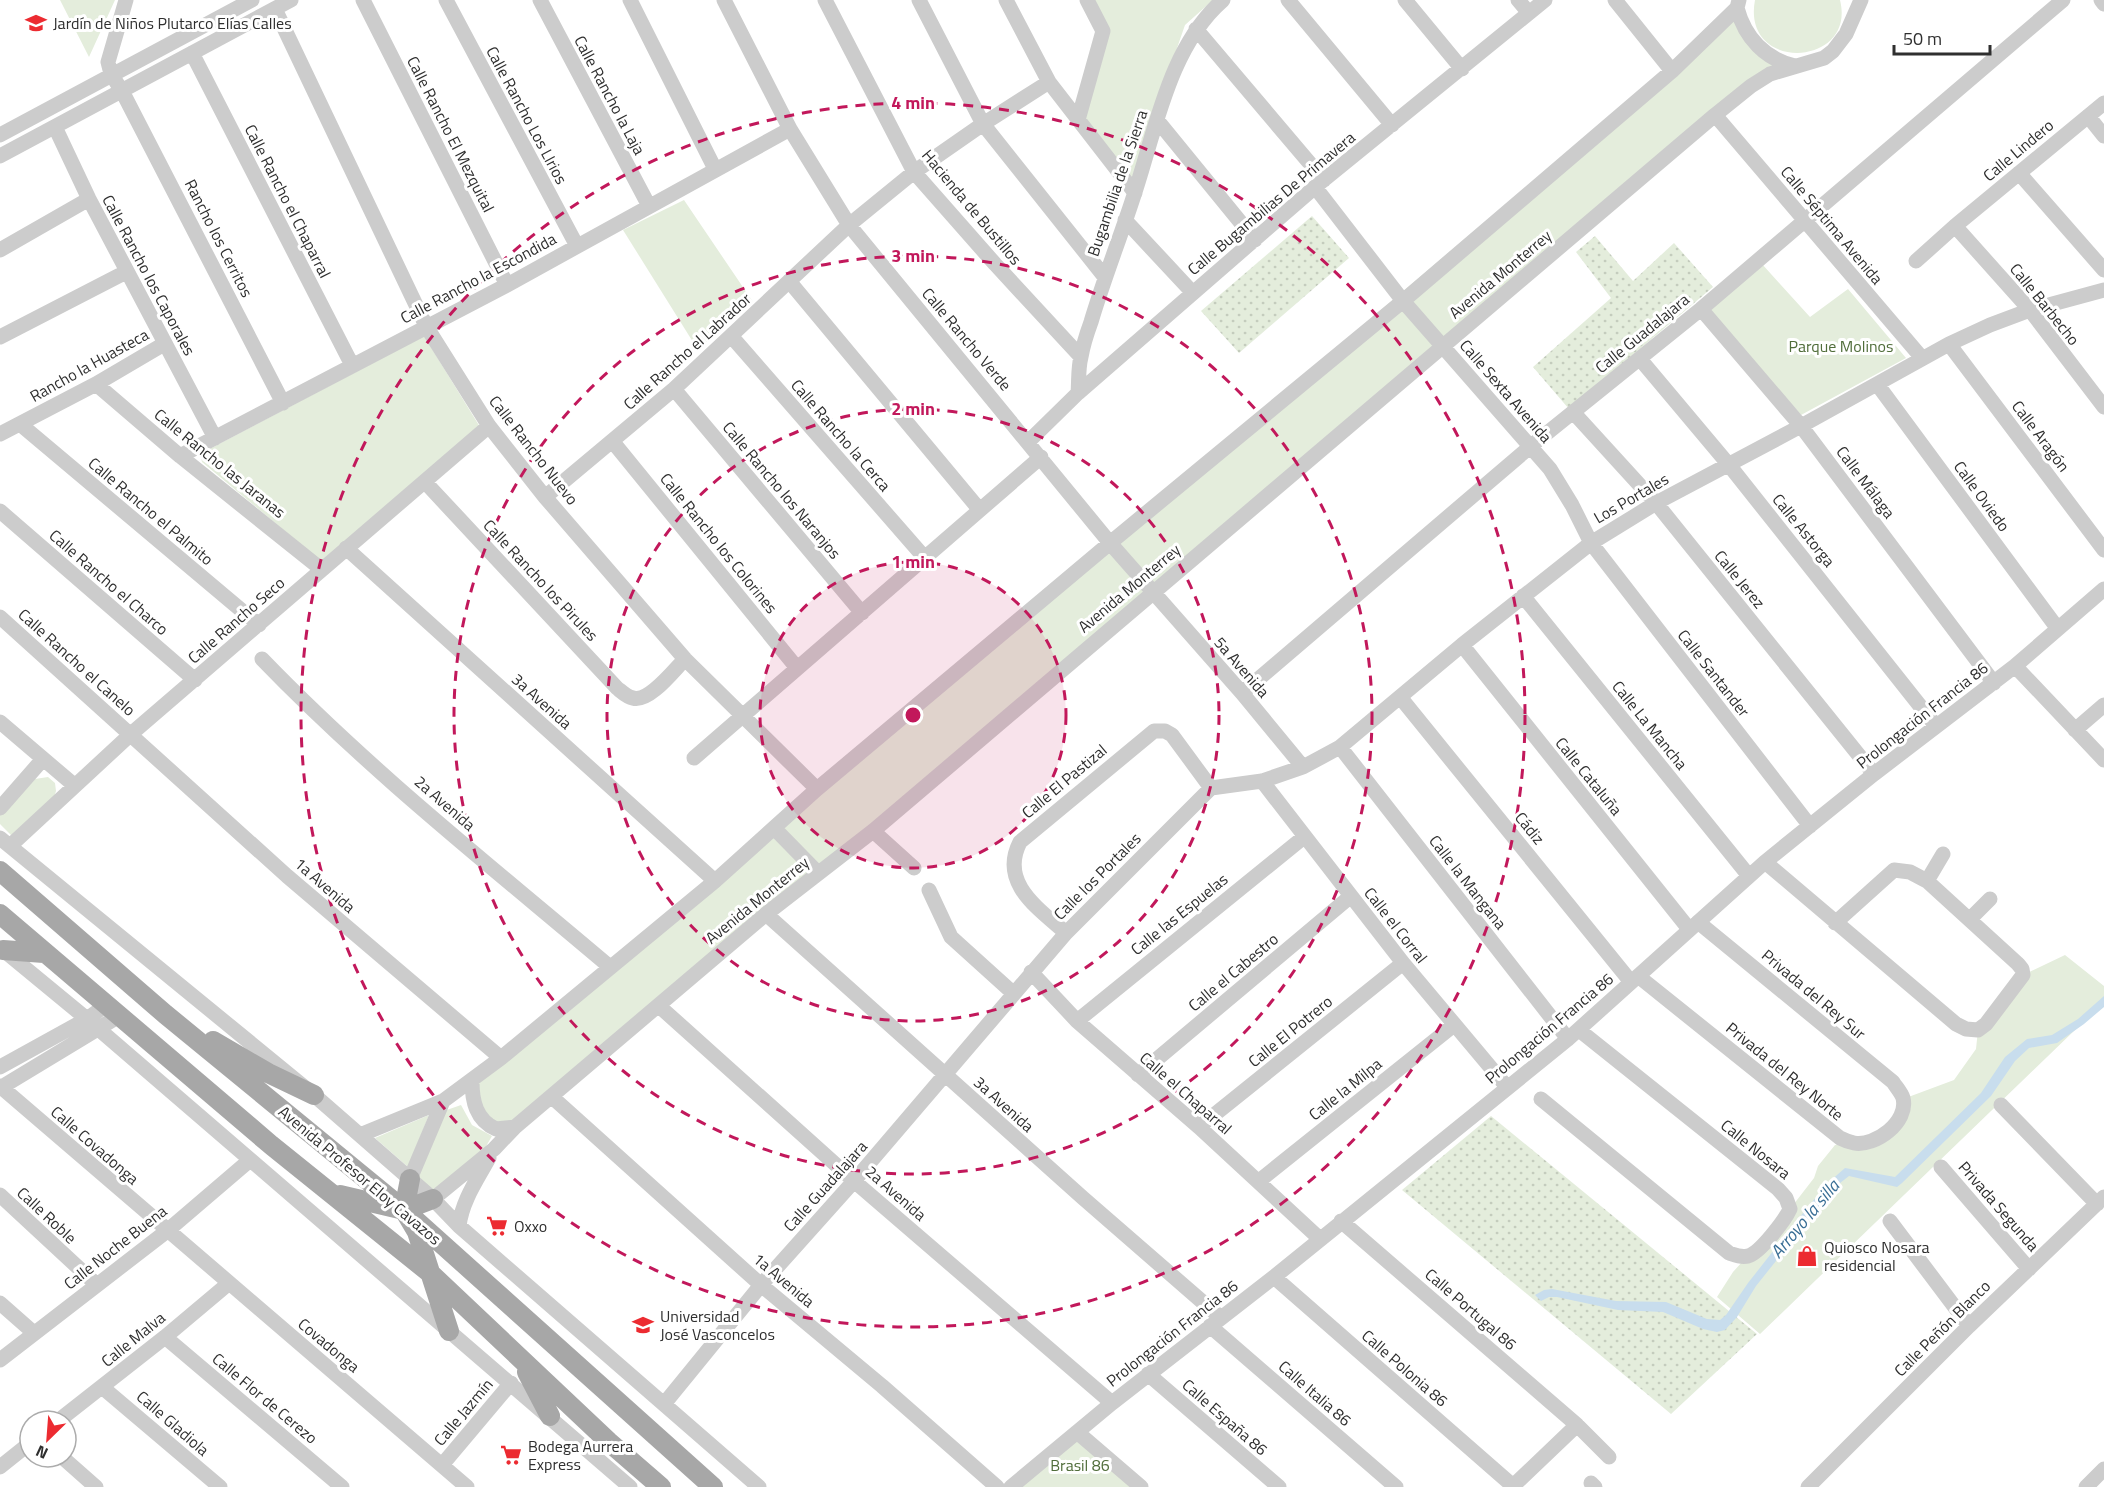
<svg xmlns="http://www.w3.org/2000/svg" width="2104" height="1487" viewBox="0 0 2104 1487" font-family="'Titillium Web',sans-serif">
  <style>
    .grass { fill: url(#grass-dots) }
    .park { fill: #e4eddc }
    .water { fill: #c8dded }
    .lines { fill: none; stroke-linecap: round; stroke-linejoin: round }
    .minor { stroke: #ccc; stroke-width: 15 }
    .major { stroke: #a7a7a7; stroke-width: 20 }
    .ring { fill: none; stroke: #c2185b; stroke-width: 3; stroke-dasharray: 10 8 }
    .labels { text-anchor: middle; stroke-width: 6; stroke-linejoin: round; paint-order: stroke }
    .poi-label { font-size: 16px; fill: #2f2f2f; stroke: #fff; text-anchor: start }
    .street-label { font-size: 16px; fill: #2f2f2f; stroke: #fff }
    .park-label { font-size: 16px; fill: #506d3a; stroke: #fff }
    .water-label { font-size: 18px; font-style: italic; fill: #396e95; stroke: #fff }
    .centre { fill: #c2185b; stroke: #fff; stroke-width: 3 }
    .ring-label { font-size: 18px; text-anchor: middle; font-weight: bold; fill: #c2185b; stroke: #fff; stroke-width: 6; stroke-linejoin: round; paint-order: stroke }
  </style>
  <defs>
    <pattern id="grass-dots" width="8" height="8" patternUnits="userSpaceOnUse" patternTransform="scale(1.5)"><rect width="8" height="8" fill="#e4eddc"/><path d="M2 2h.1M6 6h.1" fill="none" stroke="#c4ccbd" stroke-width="1.8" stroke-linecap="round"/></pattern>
  </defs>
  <rect width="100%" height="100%" fill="#fff"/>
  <path class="grass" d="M 1312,216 L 1349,258 L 1239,353 L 1201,311 Z
    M 1595,236 L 1633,281 L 1674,243 L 1713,287 L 1569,409 L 1533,367 L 1611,298 L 1576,252 Z
    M 1491,1116 L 1757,1334 L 1671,1414 L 1402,1190 Z"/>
  <path class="park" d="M 60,0 L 115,0 L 89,57 Z
    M 1094,0 L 1213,0 L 1185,25 L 1132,178 L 1082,119 L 1109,29 Z
    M 1755,0 L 1840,0 C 1857,68 1741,73 1755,0 Z
    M 1737,8 L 1742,24 L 1782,63 L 515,1127 L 490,1126 L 472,1081 Z
    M 684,200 L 753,302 L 698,350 L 623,230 Z
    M 1762,264 L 1810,317 L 1848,289 L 1906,358 L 1801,415 L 1709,310 Z
    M 424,336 L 480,427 L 322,562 L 202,462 L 200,454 Z
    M 48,777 L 55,783 L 56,791 L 53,801 L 13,837 L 0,824 L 0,814 L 35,779 Z
    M 2065,955 L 2104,986 L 2104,1002 L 1760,1334 L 1717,1297 L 1733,1272 L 1790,1209 L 1814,1178 L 1818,1166 L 1835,1145 L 1867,1142 L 1882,1137 L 1903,1099 L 1954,1080 L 1976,1049 L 1978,1030 L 2023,975 Z
    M 461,1105 L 472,1125 L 492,1136 L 481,1155 L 432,1196 L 413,1177 L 441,1112 Z
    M 429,1115 L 408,1167 L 375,1138 Z
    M 1081,1437 L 1137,1487 L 1021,1487 Z"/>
  <path class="water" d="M 2104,996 L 2104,1007 L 2084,1024 L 2057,1043 L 2029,1048 L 2015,1061 L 1991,1096 L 1902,1183 L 1897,1187 L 1849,1176 L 1835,1187 L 1756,1286 L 1737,1317 L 1725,1330 L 1717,1332 L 1703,1329 L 1663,1312 L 1618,1310 L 1557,1297 L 1549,1297 L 1541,1301 L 1535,1295 L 1544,1290 L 1552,1289 L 1616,1301 L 1666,1302 L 1707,1319 L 1720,1320 L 1726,1315 L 1748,1283 L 1807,1208 L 1829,1182 L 1845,1168 L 1895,1177 L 1981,1093 L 2005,1057 L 2027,1039 L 2052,1035 L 2078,1019 Z"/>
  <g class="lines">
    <path class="minor" d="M 126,0 L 108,62 L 111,74 L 122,91 L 283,403
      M 363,0 L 507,285
      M 446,0 L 577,246
      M 540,0 L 649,206
      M 630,0 L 715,169
      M 724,0 L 790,129 L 849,225 L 1110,543 L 1242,693 L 1303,767
      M 825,0 L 914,172 L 995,264 L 1081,357
      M 919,0 L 983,124 L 1104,276
      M 1006,0 L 1049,82 L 1135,193
      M 1288,0 L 1392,125
      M 1405,0 L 1462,69
      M 1518,0 L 1529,13
      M 1615,0 L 1672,71
      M 2101,0 L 2104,4
      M 1737,8 C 1745,38 1765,59 1795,66
      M 275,9 L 426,326 L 489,426 L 545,497 L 685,659 L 817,789
      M 1196,29 L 1324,180
      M 192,53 L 352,365
      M 1715,115 L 1922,358
      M 2088,116 L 2104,136
      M 1078,120 L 1103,31 L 1087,0
      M 1157,120 L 1255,240
      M 55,127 L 89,199 L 215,438
      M 0,135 L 252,0
      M 0,156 L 291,0
      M 2019,173 L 2104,270
      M 1315,187 L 1403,301 L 1550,469 L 1572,505 L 1591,543 L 1810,826
      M 1125,220 L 1193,293
      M 1955,226 L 2030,310 L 2104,407
      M 0,250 L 89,199
      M 1916,261 L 1955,226 L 2104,103
      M 789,281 L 979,509
      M 1701,309 L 1801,426 L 1994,683
      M 0,337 L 126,272
      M 732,337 L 924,557
      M 1949,344 L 2104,550
      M 1640,359 L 1729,465 L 1936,726
      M 96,384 L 180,456 L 321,569
      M 1877,384 L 2058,629
      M 674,389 L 862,613
      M 1078,393 C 1079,381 1078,368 1081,357 C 1083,345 1087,333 1091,322 C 1104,278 1121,236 1135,192 C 1156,128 1170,46 1223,0
      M 1573,412 L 1656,503 L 1874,774
      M 20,424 L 259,625
      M 0,434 L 96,384 L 164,344
      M 613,442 L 797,668
      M 1028,442 L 1078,393 L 1315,187 L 1545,0
      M 180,456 L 507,285 L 790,129
      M 425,482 L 617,688 C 622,692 627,697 633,698 C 649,703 674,670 685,659
      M 545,497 L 674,389 L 849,225 L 914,172 L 983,124 L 1049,82
      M 0,511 L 195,680
      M 346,548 L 715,881
      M 1523,596 L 1749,876
      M 0,617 L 287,876 L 501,1058
      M 1462,645 L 1689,929
      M 262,659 C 370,771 492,867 610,967
      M 2015,666 L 2104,760
      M 1242,693 L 1531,446 L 1701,309 L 2063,0
      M 1400,697 L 1631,982
      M 0,722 L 74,785
      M 2075,730 L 2104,705
      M 1340,747 L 1568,1039
      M 694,758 L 1041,457
      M 1262,781 L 1403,963 L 1507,1087
      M 1211,788 L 1262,781 L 1303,767 L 1340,747 L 1462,645 L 1591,543 L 1656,503 L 1801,426 L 1949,344 L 1990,325 L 2030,310 L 2104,290
      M 0,808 L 43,759
      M 774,828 L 818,873
      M 873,831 L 914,868
      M 0,838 L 314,1095 L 433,1199 L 459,1226 L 759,1487
      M 10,846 L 131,734 L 489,426
      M 1765,862 L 1956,1024 L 1966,1029 L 1978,1030 L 1986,1024 L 2023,975 L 2022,969 L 2018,964 L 1927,881 L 1910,872 L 1894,870 L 1835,923
      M 1927,881 L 1943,854
      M 929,890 L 951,937 L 1013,993
      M 766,914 L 1083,1198 L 1221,1318
      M 1970,919 L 1990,899
      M 1066,933 C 1038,908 999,883 1020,842 L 1154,731 L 1165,731 L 1172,735 L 1211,788
      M 2,949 L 87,1019 L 630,1487
      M 1031,972 L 1077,1021 L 1199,1127 L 1320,1239
      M 1638,976 L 1840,1138 C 1844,1140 1849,1142 1854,1143 C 1875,1147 1909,1122 1903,1098 C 1901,1092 1896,1087 1893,1082 L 1698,922
      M 659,1006 L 854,1181 L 1112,1403
      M 1077,1021 L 1304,837
      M 0,1067 L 87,1019 L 106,1005
      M 1138,1075 L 1351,896
      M 472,1081 C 472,1101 476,1120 496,1129 L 515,1127
      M 0,1086 L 467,1487
      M 0,1088 L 119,1016
      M 552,1097 L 761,1285 L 882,1386 L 997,1487
      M 1541,1099 L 1729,1253 C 1735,1255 1741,1258 1748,1256 C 1760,1253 1785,1220 1790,1209 L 1786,1198 L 1778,1189 L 1579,1030
      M 2001,1105 L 2097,1204
      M 1199,1127 L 1403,963
      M 360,1135 L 443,1101 L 501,1058 L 715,881 L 817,789 L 1110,543 L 1403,301 L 1672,71 L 1737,8 L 1739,0
      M 1941,1167 L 2029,1269
      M 410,1179 L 443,1101
      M 1259,1181 L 1454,1025
      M 0,1195 L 97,1285
      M 433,1199 L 494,1149 L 515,1127 L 766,914 L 873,831 L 1715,115 L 1751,86 L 1770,74 L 1824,58 L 1833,51 L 1846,34 L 1861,0
      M 1341,1221 L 1577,1425 L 1609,1457
      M 1890,1221 L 1969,1326
      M 459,1226 C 462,1201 477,1180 489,1158
      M 1274,1277 L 1513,1486
      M 0,1303 L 34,1333
      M 1210,1326 L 1396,1487
      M 165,1337 L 342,1487
      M 0,1360 L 167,1231 L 250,1160
      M 1148,1374 L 1279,1487
      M 102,1387 L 220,1487
      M 664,1404 L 761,1285 L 854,1181 L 1066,933 L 1211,788
      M 58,1421 L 165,1337 L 228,1284
      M 1077,1432 L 1141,1487
      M 62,1457 L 96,1487
      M 442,1465 L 511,1383
      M 0,1467 L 30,1443
      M 1591,1483 L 1595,1487
      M 1011,1487 L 1112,1403 L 1274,1277 L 1568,1039 L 1765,862 L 1874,774 L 2015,666 L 2104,589
      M 1512,1487 L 1577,1425
      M 1808,1487 L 1969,1326 L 2104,1197
      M 2086,1487 L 2104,1469"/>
    <path class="major" d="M 0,871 L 165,1014 L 404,1210 L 713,1487
      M 0,914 L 271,1145 L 430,1273 L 609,1442 L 661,1487
      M 3,950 L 44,953
      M 213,1041 L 268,1073 L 314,1095
      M 410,1179 L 404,1210 L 417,1232 L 449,1331
      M 340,1195 L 404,1210 L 433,1199
      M 527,1372 L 550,1416"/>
  </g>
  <circle cx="913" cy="715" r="153" fill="#c2185b" fill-opacity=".12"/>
  <g class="ring">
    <circle cx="913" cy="715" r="153"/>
    <circle cx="913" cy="715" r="306"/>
    <circle cx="913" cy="715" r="459"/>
    <circle cx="913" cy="715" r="612"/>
  </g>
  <defs>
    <symbol id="school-bare" viewBox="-9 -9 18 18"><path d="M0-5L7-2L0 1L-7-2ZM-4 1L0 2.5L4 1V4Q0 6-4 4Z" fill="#ec2b31" stroke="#fff" stroke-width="2.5" paint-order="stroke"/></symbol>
    <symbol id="supermarket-bare" viewBox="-9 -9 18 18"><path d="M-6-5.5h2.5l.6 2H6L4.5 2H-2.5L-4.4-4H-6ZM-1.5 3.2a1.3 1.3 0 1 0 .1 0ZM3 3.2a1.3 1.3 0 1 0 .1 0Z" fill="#ec2b31" stroke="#fff" stroke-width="2.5" paint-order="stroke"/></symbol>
    <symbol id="shop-bare" viewBox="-9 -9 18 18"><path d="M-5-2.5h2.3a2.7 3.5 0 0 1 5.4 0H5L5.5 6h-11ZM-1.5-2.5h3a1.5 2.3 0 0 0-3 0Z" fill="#ec2b31" stroke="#fff" stroke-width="2.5" paint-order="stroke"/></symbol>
    <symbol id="university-bare" viewBox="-9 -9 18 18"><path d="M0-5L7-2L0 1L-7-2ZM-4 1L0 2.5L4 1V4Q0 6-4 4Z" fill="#ec2b31" stroke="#fff" stroke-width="2.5" paint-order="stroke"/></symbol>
  </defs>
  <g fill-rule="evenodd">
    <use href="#school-bare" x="21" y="8" width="30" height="30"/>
    <use href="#supermarket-bare" x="482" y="1211" width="30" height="30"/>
    <use href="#shop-bare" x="1792" y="1241" width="30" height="30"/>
    <use href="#university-bare" x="628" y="1310" width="30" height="30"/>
    <use href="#supermarket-bare" x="496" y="1440" width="30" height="30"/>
  </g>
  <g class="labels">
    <g class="poi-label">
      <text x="53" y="29">Jardín de Niños Plutarco Elías Calles</text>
      <text x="514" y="1232">Oxxo</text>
      <text x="1824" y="1253">Quiosco Nosara<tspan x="1824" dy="18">residencial</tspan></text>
      <text x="660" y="1322">Universidad<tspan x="660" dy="18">José Vasconcelos</tspan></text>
      <text x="528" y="1452">Bodega Aurrera<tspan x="528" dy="18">Express</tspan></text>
    </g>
    <g class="street-label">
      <text transform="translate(610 95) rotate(62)" y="6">Calle Rancho la Laja</text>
      <text transform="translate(527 115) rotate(62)" y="6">Calle Rancho Los LIrios</text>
      <text transform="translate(451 134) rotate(63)" y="6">Calle Rancho El Mezquital</text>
      <text transform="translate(2018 150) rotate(-40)" y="6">Calle Lindero</text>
      <text transform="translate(1117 183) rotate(-71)" y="6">Bugambilia de la Sierra</text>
      <text transform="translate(288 201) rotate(63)" y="6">Calle Rancho el Chaparral</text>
      <text transform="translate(1271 203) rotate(-40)" y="6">Calle Bugambilias De Primavera</text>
      <text transform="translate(972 207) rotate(50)" y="6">Hacienda de Bustillos</text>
      <text transform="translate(1832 225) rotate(50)" y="6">Calle Séptima Avenida</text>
      <text transform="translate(219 238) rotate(63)" y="6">Rancho los Cerritos</text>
      <text transform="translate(1500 274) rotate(-40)" y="6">Avenida Monterrey</text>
      <text transform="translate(149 275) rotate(62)" y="6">Calle Rancho los Caporales</text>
      <text transform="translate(478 278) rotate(-28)" y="6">Calle Rancho la Escondida</text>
      <text transform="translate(2045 304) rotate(51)" y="6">Calle Barbecho</text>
      <text transform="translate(1642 333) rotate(-39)" y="6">Calle Guadalajara</text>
      <text transform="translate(967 339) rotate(50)" y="6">Calle Rancho Verde</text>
      <text transform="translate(687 351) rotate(-42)" y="6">Calle Rancho el Labrador</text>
      <text transform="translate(89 365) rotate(-29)" y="6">Rancho la Huasteca</text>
      <text transform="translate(1506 391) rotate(49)" y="6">Calle Sexta Avenida</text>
      <text transform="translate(841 435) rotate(49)" y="6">Calle Rancho la Cerca</text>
      <text transform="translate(2041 436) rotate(53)" y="6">Calle Aragón</text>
      <text transform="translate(534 450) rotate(52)" y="6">Calle Rancho Nuevo</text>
      <text transform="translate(220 463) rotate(39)" y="6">Calle Rancho las Jaranas</text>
      <text transform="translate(1866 482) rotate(53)" y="6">Calle Málaga</text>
      <text transform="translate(782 490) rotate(50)" y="6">Calle Rancho los Naranjos</text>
      <text transform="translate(1982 496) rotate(54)" y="6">Calle Oviedo</text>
      <text transform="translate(1631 498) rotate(-30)" y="6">Los Portales</text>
      <text transform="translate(151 511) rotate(40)" y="6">Calle Rancho el Palmito</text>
      <text transform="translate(1804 530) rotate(51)" y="6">Calle Astorga</text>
      <text transform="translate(719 543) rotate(51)" y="6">Calle Rancho los Colorines</text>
      <text transform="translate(1740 579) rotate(51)" y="6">Calle Jerez</text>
      <text transform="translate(541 580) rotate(47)" y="6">Calle Rancho los Pirules</text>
      <text transform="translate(109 582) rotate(41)" y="6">Calle Rancho el Charco</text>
      <text transform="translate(1129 588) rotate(-40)" y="6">Avenida Monterrey</text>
      <text transform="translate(236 620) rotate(-41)" y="6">Calle Rancho Seco</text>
      <text transform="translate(77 662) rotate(42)" y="6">Calle Rancho el Canelo</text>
      <text transform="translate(1242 667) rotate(49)" y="6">5a Avenida</text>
      <text transform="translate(1714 673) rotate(52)" y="6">Calle Santander</text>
      <text transform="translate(542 701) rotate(42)" y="6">3a Avenida</text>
      <text transform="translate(1922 715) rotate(-38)" y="6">Prolongación Francia 86</text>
      <text transform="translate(1650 725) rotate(51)" y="6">Calle La Mancha</text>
      <text transform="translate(1589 776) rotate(51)" y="6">Calle Cataluña</text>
      <text transform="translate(1064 781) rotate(-40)" y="6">Calle El Pastizal</text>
      <text transform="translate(445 803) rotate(41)" y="6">2a Avenida</text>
      <text transform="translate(1530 828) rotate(51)" y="6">Cádiz</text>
      <text transform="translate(1097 876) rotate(-45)" y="6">Calle los Portales</text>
      <text transform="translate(1468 882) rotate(52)" y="6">Calle la Mangana</text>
      <text transform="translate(325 885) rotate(41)" y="6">1a Avenida</text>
      <text transform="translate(757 900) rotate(-39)" y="6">Avenida Monterrey</text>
      <text transform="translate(1179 914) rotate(-39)" y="6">Calle las Espuelas</text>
      <text transform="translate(1396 925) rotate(52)" y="6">Calle el Corral</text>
      <text transform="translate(1233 972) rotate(-40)" y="6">Calle el Cabestro</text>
      <text transform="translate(1814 994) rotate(40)" y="6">Privada del Rey Sur</text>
      <text transform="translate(1549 1028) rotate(-40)" y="6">Prolongación Francia 86</text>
      <text transform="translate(1290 1031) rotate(-39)" y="6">Calle El Potrero</text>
      <text transform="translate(1785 1071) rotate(39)" y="6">Privada del Rey Norte</text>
      <text transform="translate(1345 1089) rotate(-39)" y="6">Calle la Milpa</text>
      <text transform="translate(1186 1093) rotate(41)" y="6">Calle el Chaparral</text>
      <text transform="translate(1004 1104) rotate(42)" y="6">3a Avenida</text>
      <text transform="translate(95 1145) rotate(41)" y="6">Calle Covadonga</text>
      <text transform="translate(1756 1149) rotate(39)" y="6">Calle Nosara</text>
      <text transform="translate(360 1175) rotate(40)" y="6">Avenida Profesor Eloy Cavazos</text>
      <text transform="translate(825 1186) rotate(-48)" y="6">Calle Guadalajara</text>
      <text transform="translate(896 1193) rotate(41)" y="6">2a Avenida</text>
      <text transform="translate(1999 1206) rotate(49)" y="6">Privada Segunda</text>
      <text transform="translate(47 1215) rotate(43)" y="6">Calle Roble</text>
      <text transform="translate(115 1247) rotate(-38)" y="6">Calle Noche Buena</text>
      <text transform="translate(784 1280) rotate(40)" y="6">1a Avenida</text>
      <text transform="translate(1471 1309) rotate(41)" y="6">Calle Portugal 86</text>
      <text transform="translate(1942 1328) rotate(-45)" y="6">Calle Peñón Blanco</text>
      <text transform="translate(1172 1333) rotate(-38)" y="6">Prolongación Francia 86</text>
      <text transform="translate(133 1339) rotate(-39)" y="6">Calle Malva</text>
      <text transform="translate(329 1345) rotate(40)" y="6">Covadonga</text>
      <text transform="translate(1405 1368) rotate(41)" y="6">Calle Polonia 86</text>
      <text transform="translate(1315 1393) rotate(41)" y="6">Calle Italia 86</text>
      <text transform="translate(265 1398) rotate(40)" y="6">Calle Flor de Cerezo</text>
      <text transform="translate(463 1412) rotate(-50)" y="6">Calle Jazmín</text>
      <text transform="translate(1225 1417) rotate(41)" y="6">Calle España 86</text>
      <text transform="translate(173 1423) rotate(41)" y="6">Calle Gladiola</text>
    </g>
    <g class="park-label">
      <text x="1841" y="352">Parque Molinos</text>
      <text x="1080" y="1471">Brasil 86</text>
    </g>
    <g class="water-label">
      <text transform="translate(1805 1219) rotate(-50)" y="6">Arroyo la silla</text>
    </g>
  </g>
  <circle cx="913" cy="715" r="9" class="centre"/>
  <g class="ring-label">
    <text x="913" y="109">4 min</text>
    <text x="913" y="262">3 min</text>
    <text x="913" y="415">2 min</text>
    <text x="913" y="568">1 min</text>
  </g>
  <g transform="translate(48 1439) rotate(205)"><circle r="28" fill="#ffffff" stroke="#acacac" stroke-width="1.5"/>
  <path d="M0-4.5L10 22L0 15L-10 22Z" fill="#ec2b31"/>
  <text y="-9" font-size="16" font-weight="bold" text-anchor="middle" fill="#2f2f2f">N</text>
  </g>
  <path d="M1894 45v9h96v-9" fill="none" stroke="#2f2f2f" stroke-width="3"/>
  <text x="1903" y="45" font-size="18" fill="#2f2f2f" stroke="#ffffff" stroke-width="4.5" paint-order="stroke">50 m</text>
</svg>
